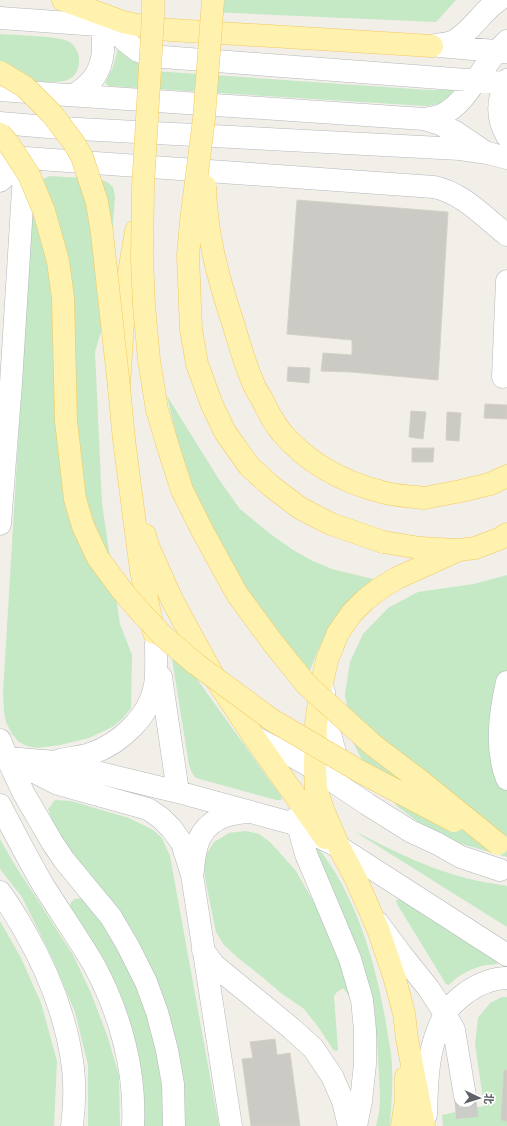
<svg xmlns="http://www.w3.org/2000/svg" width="507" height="1126" viewBox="0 0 507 1126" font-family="Montserrat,'Noto Sans SC',sans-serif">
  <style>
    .green { fill: #c5e8c5 }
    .building { fill: #cccac5; stroke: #d6d1c6 }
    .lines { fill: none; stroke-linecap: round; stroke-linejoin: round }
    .minor-tunnel { stroke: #ccccc8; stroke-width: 22; stroke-dasharray: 22 11; stroke-linecap: butt }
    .minor-casing { stroke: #b5b8bc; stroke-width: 23 }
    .major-casing { stroke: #f2c960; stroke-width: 23 }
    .minor { stroke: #fff; stroke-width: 22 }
    .major { stroke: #fff2af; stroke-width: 22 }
    .major-bridge-casing { stroke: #f2c960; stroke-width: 23; stroke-linecap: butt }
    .major-bridge { stroke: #fff2af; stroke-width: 22 }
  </style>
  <rect width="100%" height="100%" fill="#f1efe8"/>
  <path class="green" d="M 213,0 L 456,0 L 436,22 L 212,12 Z
    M 0,34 C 14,35 60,36 70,42 C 75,46 80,54 79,61 C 78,87 52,82 34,81 C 22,80 11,79 0,78 Z
    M 118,48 L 154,71 L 428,90 L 454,90 C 443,103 442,104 426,106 L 109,86 L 106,84 L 106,81 L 113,67 Z
    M 49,176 L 99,179 L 107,182 L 113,187 L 115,197 L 106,315 L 95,352 L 102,504 L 120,624 L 132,655 L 131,708 L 122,719 L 114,726 L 89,738 L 60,745 L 37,748 L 27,746 L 19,742 L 12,734 L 6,722 L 4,712 L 3,694 L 32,209 C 36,195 35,183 49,176 Z
    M 167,396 L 220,481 L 240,509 L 269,533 L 293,550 L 313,561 L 332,569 L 385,582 L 332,624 L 318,650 L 309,673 L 260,617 L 192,494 L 180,453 Z
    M 507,575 L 507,857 L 462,844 L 425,827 L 398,807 L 370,775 L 353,742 L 345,694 L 350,662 L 363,634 L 388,608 L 418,592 L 474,584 Z
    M 168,634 L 189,668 L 281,796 L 282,799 L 280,800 L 276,800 L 196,778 L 192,773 L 189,765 Z
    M 55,800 L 71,801 L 129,818 L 153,830 L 162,838 L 170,856 L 219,1126 L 181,1126 L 181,1080 L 83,869 L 55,829 L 48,809 Z
    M 246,831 L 259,834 L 270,842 L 296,871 L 317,908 L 335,949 L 351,999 L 343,988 L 337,992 L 334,996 L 338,1050 L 334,1051 L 319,1028 L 304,1009 L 281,993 L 261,976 L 238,958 L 224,945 L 216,932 L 205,878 L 203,860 L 214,842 L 229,833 Z
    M 354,831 C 377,842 400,855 424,864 C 450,875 479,882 507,886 L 507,927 Z
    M 0,839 L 13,862 L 73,955 L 91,993 L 108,1038 L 119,1076 L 120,1126 L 88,1126 L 88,1065 L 75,1012 L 52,958 L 22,897 L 0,869 Z
    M 315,844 C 356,894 375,960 386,1023 C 388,1038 392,1053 392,1068 C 393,1087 391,1107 390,1126 L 376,1126 L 379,1113 L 380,1097 L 377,1039 L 368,988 L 320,865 Z
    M 81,898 L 88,904 L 109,931 L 129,967 L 155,1039 L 163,1085 L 163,1126 L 142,1126 L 131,1035 L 118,989 L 93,945 L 70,909 L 71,902 L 75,899 Z
    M 399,899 L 403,900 L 499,960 L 498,963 C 494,965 490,965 486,965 C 472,968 458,975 449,985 L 446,984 L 397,904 L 396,900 Z
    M 0,921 L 21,958 L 41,1003 L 57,1061 L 54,1126 L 0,1126 Z
    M 502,997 L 507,997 L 507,1126 L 443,1126 L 442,1115 L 484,1106 L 475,1044 L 478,1018 L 490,1003 Z"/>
  <path class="building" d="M 297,200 L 448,212 L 438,380 L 351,372 L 321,371 L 323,353 L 352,355 L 352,340 L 287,334 Z
    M 288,367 L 310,368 L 309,383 L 287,381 Z
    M 485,404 L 507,405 L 507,419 L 484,418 Z
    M 411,411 L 426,412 L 423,439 L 409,437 Z
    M 447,412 L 461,413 L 459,441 L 446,440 Z
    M 412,448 L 434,448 L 433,462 L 412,462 Z
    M 275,1039 L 277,1055 L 290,1053 L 300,1126 L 251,1126 L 242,1059 L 253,1058 L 250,1042 Z
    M 504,1070 L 507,1070 L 507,1121 L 501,1120 Z"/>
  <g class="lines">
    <path class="minor-tunnel" d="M 465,1096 L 468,1126"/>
    <defs>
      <path id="minor" d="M 93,12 L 106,21 L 124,40 L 138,51 L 149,55 L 163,57 L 507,83
        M 0,18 L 98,25
        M 432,46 C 439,44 448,44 454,41 C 472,31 482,11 499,0
        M 439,46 L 507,52
        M 507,80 C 504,84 503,88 502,92 C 497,107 499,122 507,136
        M 0,90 L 53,94 L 424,119 C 430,118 437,117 442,115 C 463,104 472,85 485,67 C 492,57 499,49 507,41
        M 74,95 C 92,84 101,72 103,51 C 103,45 103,38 102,32 C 99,25 96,19 93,12
        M 424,119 L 440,124 L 457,133 L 482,150
        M 0,123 L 60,128 L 460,149 L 488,153 L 507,158
        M 0,156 L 25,158 L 11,383 L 0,524
        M 0,181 L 25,158 L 434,187 C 463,193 484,217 507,235
        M 503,377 L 507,281
        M 161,677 L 178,792
        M 507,682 C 500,713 495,749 507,779
        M 324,692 C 326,719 331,747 343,771
        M 254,737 L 292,756 L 315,769 L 367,804 L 410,831 L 438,844 L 461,857 L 500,870
        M 0,740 L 7,758 L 24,794 L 52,842 L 64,860 L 111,917 L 128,946 L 146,982 L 157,1012 L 167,1050 L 173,1084 L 174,1126
        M 0,757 L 7,758 L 55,762 L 178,792 L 291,823 L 339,847 L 507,955
        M 60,760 C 70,758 80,757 90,754 C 120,744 150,716 155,685 C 157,672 156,657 156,644
        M 15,762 L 58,784 L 148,809 L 161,818 L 171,828 L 182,843 L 192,875 L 231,1126
        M 0,805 C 14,832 28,859 43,885 C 60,912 78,938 94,965 C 120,1013 136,1071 133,1126
        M 296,818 L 306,854 L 350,959 L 362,1000 L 365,1030 L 365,1064 L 361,1101 L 356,1126
        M 193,870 C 195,845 199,826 225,816 C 231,814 239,813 246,812
        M 0,892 C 9,904 16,916 23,928 C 48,971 67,1019 73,1068 C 75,1085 74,1109 72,1126
        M 378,923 L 401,954 L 429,989 L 445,1014 L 454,1030 L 465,1096
        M 203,950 L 214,965 L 291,1028 L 313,1048 L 332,1076 L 343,1101 L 349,1126
        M 426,1115 C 427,1085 427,1055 439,1027 C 441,1023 443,1017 445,1013 C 451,1005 459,998 467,992 C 479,984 492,978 507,978"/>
      <path id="major" d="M 63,0 L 123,22 L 156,29 L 432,46
        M 153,0 L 153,17
        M 136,231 L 128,279 L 123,322 L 119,387 L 124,440 L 141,570 L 154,633
        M 424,498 L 461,491 L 490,484 L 507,476
        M 145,535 L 148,546 L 172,600 L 213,675 L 254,737 L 325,838
        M 383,542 L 420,548 L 456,550
        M 402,1126 L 406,1100 L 406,1077
        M 424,1126 L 407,1039 L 404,1013 L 394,976 L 379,932 L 371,913 L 356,879 L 339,847 L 324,812 L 316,789 L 315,769 L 316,724 L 321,687 L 327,660 L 338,633 L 352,613 L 365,600 L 379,589 L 397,578 L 459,550 L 475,548 L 499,539 L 507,534"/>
    </defs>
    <use href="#minor" class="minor-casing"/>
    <use href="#major" class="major-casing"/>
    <use href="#minor" class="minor"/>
    <use href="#major" class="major"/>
    <defs>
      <path id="major-bridge" d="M 213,0 L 204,119 L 191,221 L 188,256 L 191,329 L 197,364 L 212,405 L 225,432 L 249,466 L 271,486 L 300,508 L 331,524 L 383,542
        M 153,17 L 143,187 L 142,259 L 144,305 L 149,360 L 157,410 L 170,453 L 182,490 L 203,532 L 237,594 L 273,643 L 307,685 L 373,745 L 423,783 L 498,844
        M 0,72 L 25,87 L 52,114 L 74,143 L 82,157 L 97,202 L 102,233 L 119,387
        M 0,134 L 8,143 L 29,175 L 44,211 L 58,261 L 63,298 L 66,421 L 75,499 L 83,526 L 98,558 L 121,589 L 136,607 L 163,636 L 196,664 L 272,720 L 359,771 L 454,821
        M 205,186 C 206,233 218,278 233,323 C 239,342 244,362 252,380 C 254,387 258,393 262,399 C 267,410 274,423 282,433 C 309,464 342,482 382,492 C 395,496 410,496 424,498"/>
    </defs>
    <use href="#major-bridge" class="major-bridge-casing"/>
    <use href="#major-bridge" class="major-bridge"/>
  </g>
  <g transform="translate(479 1098) rotate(94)" stroke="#ffffff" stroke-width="3" paint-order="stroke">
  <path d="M0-3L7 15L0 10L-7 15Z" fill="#5f6368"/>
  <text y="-6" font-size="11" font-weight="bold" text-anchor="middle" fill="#5f6368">北</text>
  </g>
</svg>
